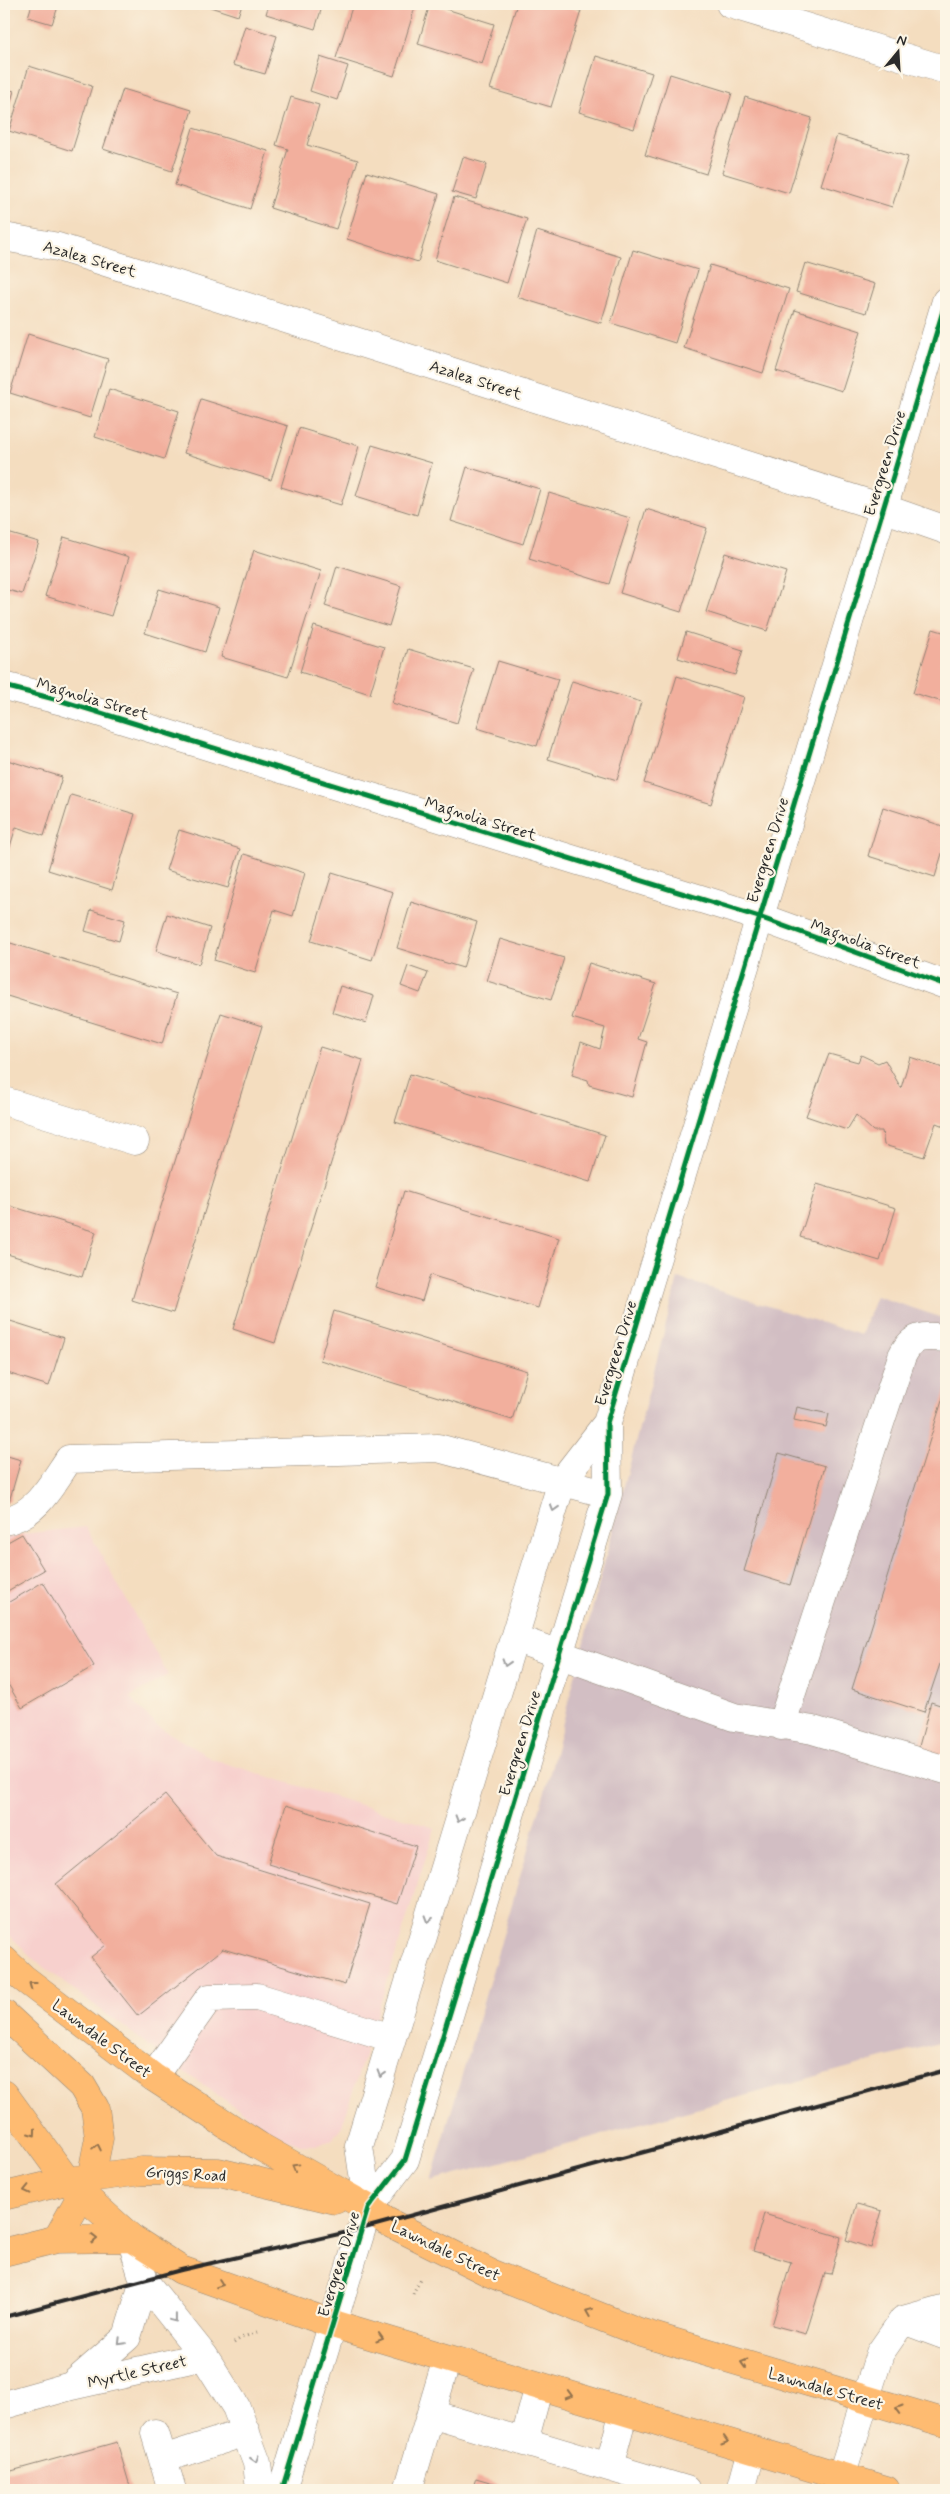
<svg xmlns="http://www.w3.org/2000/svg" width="950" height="2494" viewBox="0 0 950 2494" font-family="Mynerve,sans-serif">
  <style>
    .built { fill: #f7d0cd }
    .industrial { fill: #d2bec3 }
    .building { fill: #f2af9d }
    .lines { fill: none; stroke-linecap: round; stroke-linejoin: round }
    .minor-casing { stroke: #908475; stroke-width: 29 }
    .major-casing { stroke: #908475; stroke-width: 29 }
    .path { stroke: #908475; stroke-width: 3; stroke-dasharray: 1 4; stroke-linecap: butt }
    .minor { stroke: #fff; stroke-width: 28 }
    .major { stroke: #febb71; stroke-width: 28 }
    .rail { stroke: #2b2b2b; stroke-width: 4 }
    .cycleway-casing { stroke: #fcf5e5; stroke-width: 8 }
    .cycleway { stroke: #00873e; stroke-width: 5 }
    .oneway { stroke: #a0a0a0 }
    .oneway2 { stroke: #94734e }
    .labels { text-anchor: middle; stroke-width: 4.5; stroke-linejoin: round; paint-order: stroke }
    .street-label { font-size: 16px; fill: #2b2b2b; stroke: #fcf5e5 }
  </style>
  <rect width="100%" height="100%" fill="#fcf5e5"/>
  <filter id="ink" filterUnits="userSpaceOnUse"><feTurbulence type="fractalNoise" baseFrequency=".02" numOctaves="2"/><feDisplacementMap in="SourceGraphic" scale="10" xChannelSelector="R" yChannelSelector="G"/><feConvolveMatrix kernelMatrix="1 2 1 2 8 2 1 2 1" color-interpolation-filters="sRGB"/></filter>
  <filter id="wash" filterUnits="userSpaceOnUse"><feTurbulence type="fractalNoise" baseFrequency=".0096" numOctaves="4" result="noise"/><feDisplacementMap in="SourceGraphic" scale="20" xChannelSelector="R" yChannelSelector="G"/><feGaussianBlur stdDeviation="1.12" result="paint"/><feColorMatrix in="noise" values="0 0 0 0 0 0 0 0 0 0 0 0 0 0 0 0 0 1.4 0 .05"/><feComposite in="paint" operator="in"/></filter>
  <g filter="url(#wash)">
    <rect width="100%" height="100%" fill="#f4ddbf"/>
    <path class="built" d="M 86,1527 L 168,1675 L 130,1697 L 156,1725 L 212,1759 L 435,1828 L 342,2126 L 332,2139 L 319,2145 L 301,2145 L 279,2137 L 187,2074 L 38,1963 L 4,1930 L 4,1538 L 22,1534 Z"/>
    <path class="industrial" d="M 678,1278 L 861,1335 L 876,1296 L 946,1319 L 946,2041 L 431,2181 L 547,1784 Z"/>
    <g id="blocks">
      <path class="building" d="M 32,4 L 59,4 L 52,24 L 28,17 Z
        M 201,4 L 242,4 L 238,16 Z
        M 269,4 L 323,4 L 315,29 L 266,14 Z
        M 353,4 L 416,4 L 394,76 L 336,58 Z
        M 430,4 L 494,24 L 482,64 L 418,44 Z
        M 517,4 L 558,4 L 581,11 L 551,107 L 490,89 Z
        M 245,26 L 277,36 L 265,74 L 233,65 Z
        M 596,56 L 652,73 L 634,129 L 579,112 Z
        M 320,57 L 348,66 L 337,100 L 310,91 Z
        M 29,66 L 92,86 L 72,151 L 9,131 Z
        M 670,74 L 732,93 L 706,174 L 645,155 Z
        M 4,88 L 14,91 L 4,124 Z
        M 123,89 L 192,110 L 172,171 L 103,149 Z
        M 291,97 L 319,105 L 307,145 L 358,160 L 336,229 L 270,208 L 288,149 L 276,145 Z
        M 745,97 L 812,118 L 789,193 L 722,173 Z
        M 193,128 L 268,151 L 250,209 L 175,185 Z
        M 837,135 L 908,157 L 892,207 L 821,185 Z
        M 463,157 L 487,164 L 476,199 L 452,192 Z
        M 367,172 L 439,194 L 418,262 L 347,239 Z
        M 454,197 L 527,219 L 507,283 L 435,260 Z
        M 537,231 L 621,257 L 601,323 L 517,297 Z
        M 633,250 L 698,270 L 675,343 L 611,323 Z
        M 805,263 L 875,284 L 866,313 L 796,292 Z
        M 710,265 L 789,289 L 763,373 L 684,348 Z
        M 795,310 L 861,331 L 842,391 L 776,371 Z
        M 28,334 L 108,359 L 90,418 L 10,393 Z
        M 109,389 L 179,411 L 164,459 L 95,437 Z
        M 201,399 L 288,426 L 271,480 L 184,453 Z
        M 299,428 L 359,446 L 341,505 L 281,487 Z
        M 372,445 L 432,463 L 417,515 L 356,496 Z
        M 467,467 L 540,489 L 523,544 L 451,521 Z
        M 549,493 L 630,518 L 609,584 L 529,559 Z
        M 646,509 L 707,528 L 681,612 L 620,593 Z
        M 4,532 L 39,542 L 22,594 L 4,589 Z
        M 64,537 L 129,557 L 111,616 L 45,596 Z
        M 254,550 L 321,571 L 288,677 L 221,657 Z
        M 725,553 L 786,572 L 767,631 L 706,612 Z
        M 337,566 L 401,586 L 389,626 L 325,606 Z
        M 159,589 L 219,607 L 205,652 L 145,633 Z
        M 314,626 L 384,647 L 370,694 L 300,672 Z
        M 933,629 L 946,633 L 946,703 L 913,693 Z
        M 686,632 L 743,650 L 735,675 L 678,658 Z
        M 408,649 L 474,669 L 457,723 L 392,703 Z
        M 498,661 L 558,679 L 537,746 L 477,728 Z
        M 677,676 L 744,697 L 711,804 L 644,783 Z
        M 572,681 L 641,702 L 617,780 L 548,759 Z
        M 4,759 L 62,777 L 44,836 L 16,827 L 4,866 Z
        M 71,795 L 135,814 L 112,890 L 48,870 Z
        M 883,807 L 946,827 L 946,840 L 935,877 L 868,856 Z
        M 179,830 L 240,849 L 228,888 L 166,870 Z
        M 244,854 L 305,873 L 293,916 L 274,910 L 255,973 L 214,960 Z
        M 332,873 L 393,892 L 372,960 L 311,941 Z
        M 411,902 L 477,922 L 463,968 L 397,948 Z
        M 91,910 L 125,920 L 119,941 L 85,931 Z
        M 167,914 L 210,928 L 199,964 L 156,951 Z
        M 500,939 L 564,958 L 551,1000 L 487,981 Z
        M 4,941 L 177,994 L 162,1044 L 4,995 Z
        M 589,963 L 656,984 L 638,1039 L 647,1042 L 632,1097 L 589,1085 L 588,1080 L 572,1075 L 581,1042 L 600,1049 L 605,1028 L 572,1018 Z
        M 408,966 L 428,973 L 420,993 L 401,986 Z
        M 340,986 L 374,996 L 366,1023 L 332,1012 Z
        M 221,1013 L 262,1026 L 173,1313 L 132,1300 Z
        M 320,1047 L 363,1060 L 275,1343 L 233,1329 Z
        M 829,1054 L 858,1062 L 861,1055 L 878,1063 L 885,1060 L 901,1088 L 910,1057 L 946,1069 L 946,1127 L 936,1123 L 924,1157 L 884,1145 L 882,1131 L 873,1131 L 856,1115 L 847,1130 L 806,1116 Z
        M 410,1074 L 605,1135 L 590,1182 L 395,1122 Z
        M 817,1184 L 896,1208 L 880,1261 L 800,1237 Z
        M 404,1191 L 559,1238 L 538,1308 L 430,1275 L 422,1301 L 375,1287 Z
        M 4,1204 L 96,1232 L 82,1277 L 4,1253 Z
        M 334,1311 L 527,1371 L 512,1420 L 320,1360 Z
        M 4,1319 L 64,1338 L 49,1386 L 4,1372 Z
        M 946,1388 L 946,1646 L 924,1712 L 852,1689 Z
        M 797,1407 L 829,1414 L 826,1427 L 794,1420 Z
        M 779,1453 L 825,1466 L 790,1585 L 744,1571 Z
        M 4,1455 L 21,1460 L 9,1502 L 4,1501 Z
        M 22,1534 L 44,1570 L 4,1593 L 4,1544 Z
        M 43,1582 L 94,1666 L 22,1708 L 4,1677 L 4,1605 Z
        M 931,1702 L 946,1707 L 946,1758 L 918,1750 Z
        M 165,1795 L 216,1856 L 370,1904 L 345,1985 L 223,1949 L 138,2016 L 91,1957 L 106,1945 L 56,1884 Z
        M 286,1805 L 416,1846 L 397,1904 L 268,1864 Z
        M 857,2204 L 882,2211 L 871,2248 L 846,2240 Z
        M 764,2214 L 841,2237 L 831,2274 L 825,2273 L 806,2334 L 772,2325 L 791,2262 L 753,2251 Z
        M 117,2442 L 131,2490 L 4,2490 L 4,2473 Z
        M 476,2478 L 517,2490 L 472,2490 Z"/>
    </g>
  </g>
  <g filter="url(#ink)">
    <use href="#blocks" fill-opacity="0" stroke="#908475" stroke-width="1"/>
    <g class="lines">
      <defs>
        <path id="minor" d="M 730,4 L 946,70
          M 4,237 L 58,247 L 883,508 L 946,530
          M 4,686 L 62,701 L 759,917 L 946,985
          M 4,1101 L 135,1141
          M 4,1521 C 36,1516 52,1484 69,1459 L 438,1448 L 608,1494
          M 514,1638 L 734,1717 L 813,1730 L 946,1770
          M 781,1726 L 902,1356 C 913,1334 924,1336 946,1338
          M 153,2077 L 209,1998 L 257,1997 L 392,2038
          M 368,2208 L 359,2146 L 562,1481 L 607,1423
          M 131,2238 L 144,2281 L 204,2356 L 236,2407 L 257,2463 L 260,2490
          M 903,2320 L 946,2336
          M 72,2385 L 127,2337 L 144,2281
          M 4,2405 L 71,2386 L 204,2356
          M 431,2414 L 686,2490
          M 155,2433 L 172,2490
          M 524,2442 L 539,2386
          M 163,2459 L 246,2432
          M 609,2467 L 624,2411
          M 282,2490 L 368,2208 L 405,2160 L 608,1494 L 607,1423 L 946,301
          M 408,2490 L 447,2359
          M 741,2490 L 752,2450
          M 837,2490 L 880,2353 L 903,2320 L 946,2308"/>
        <path id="major" d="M 4,1960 L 23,1978 L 153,2077 L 259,2146 L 368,2208 L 386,2221 L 490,2273 L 639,2332 L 946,2423
          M 4,2014 L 82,2086 L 95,2108 L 99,2138 L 91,2178 L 57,2239
          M 4,2094 L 67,2181 L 131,2238 L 181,2270 L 333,2324 L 886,2490
          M 4,2196 L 67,2181 L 142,2171 L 219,2172 L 335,2200
          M 4,2252 L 57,2239 L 131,2238"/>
      </defs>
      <use href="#minor" class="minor-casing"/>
      <use href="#major" class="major-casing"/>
      <path class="path" d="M 413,2294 L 421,2276
        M 234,2343 L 241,2338 L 257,2332"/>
      <use href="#minor" class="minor"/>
      <use href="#major" class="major"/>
      <path class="rail" d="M 4,2317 L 181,2270 L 361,2229 L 946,2070"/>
      <defs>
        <path id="cycleway" d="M 4,686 L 62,701 L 759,917 L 946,985
          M 282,2490 L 368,2208 L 405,2160 L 608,1494 L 607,1423 L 946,301"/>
      </defs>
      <use href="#cycleway" class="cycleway-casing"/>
      <use href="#cycleway" class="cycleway"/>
    </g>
    <defs><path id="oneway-chevron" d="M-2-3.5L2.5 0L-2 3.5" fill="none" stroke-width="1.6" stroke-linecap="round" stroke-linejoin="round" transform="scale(1.25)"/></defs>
    <g class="oneway">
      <use href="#oneway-chevron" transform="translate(554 1508) rotate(107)"/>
      <use href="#oneway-chevron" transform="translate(506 1663) rotate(107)"/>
      <use href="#oneway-chevron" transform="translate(459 1819) rotate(107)"/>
      <use href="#oneway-chevron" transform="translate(428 1919) rotate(107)"/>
      <use href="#oneway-chevron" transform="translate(381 2074) rotate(107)"/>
      <use href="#oneway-chevron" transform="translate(174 2319) rotate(52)"/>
      <use href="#oneway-chevron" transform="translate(121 2342) rotate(135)"/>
      <use href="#oneway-chevron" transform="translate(255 2459) rotate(73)"/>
    </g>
    <g class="oneway2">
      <use href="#oneway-chevron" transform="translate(32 1985) rotate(-143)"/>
      <use href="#oneway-chevron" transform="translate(33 2133) rotate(54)"/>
      <use href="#oneway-chevron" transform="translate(97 2147) rotate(-78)"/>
      <use href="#oneway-chevron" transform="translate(295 2167) rotate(-151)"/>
      <use href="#oneway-chevron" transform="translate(27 2190) rotate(167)"/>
      <use href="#oneway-chevron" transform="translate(94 2239) rotate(-1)"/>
      <use href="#oneway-chevron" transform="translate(220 2284) rotate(20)"/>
      <use href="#oneway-chevron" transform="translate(589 2312) rotate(-158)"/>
      <use href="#oneway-chevron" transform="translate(380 2338) rotate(17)"/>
      <use href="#oneway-chevron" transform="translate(744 2363) rotate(-163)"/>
      <use href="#oneway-chevron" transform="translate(569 2395) rotate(16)"/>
      <use href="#oneway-chevron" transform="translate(899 2409) rotate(-164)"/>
      <use href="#oneway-chevron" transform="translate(725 2441) rotate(17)"/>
    </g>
  </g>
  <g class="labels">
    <g class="street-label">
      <text transform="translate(90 258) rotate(16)" y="6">Azalea Street</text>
      <text transform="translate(476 379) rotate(18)" y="6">Azalea Street</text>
      <text transform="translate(884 463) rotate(-73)" y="6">Evergreen Drive</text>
      <text transform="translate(93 698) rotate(16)" y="6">Magnolia Street</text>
      <text transform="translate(481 818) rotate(17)" y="6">Magnolia Street</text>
      <text transform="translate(767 850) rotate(-73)" y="6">Evergreen Drive</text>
      <text transform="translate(866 943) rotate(20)" y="6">Magnolia Street</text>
      <text transform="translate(615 1353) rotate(-73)" y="6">Evergreen Drive</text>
      <text transform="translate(519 1743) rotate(-73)" y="6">Evergreen Drive</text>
      <text transform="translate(102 2038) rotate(37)" y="6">Lawndale Street</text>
      <text transform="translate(186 2173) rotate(3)" y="6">Griggs Road</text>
      <text transform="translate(446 2250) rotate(26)" y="6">Lawndale Street</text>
      <text transform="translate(338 2264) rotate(-73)" y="6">Evergreen Drive</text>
      <text transform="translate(137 2371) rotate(-13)" y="6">Myrtle Street</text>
      <text transform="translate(826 2388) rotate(16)" y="6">Lawndale Street</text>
    </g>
  </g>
  <rect width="950" height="2494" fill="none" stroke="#fcf5e5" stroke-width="20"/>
  <g transform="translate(898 52) rotate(18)" stroke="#fcf5e5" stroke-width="4" paint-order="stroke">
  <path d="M0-4L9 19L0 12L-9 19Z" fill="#2b2b2b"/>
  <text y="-8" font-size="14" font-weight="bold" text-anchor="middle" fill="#2b2b2b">N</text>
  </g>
</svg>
